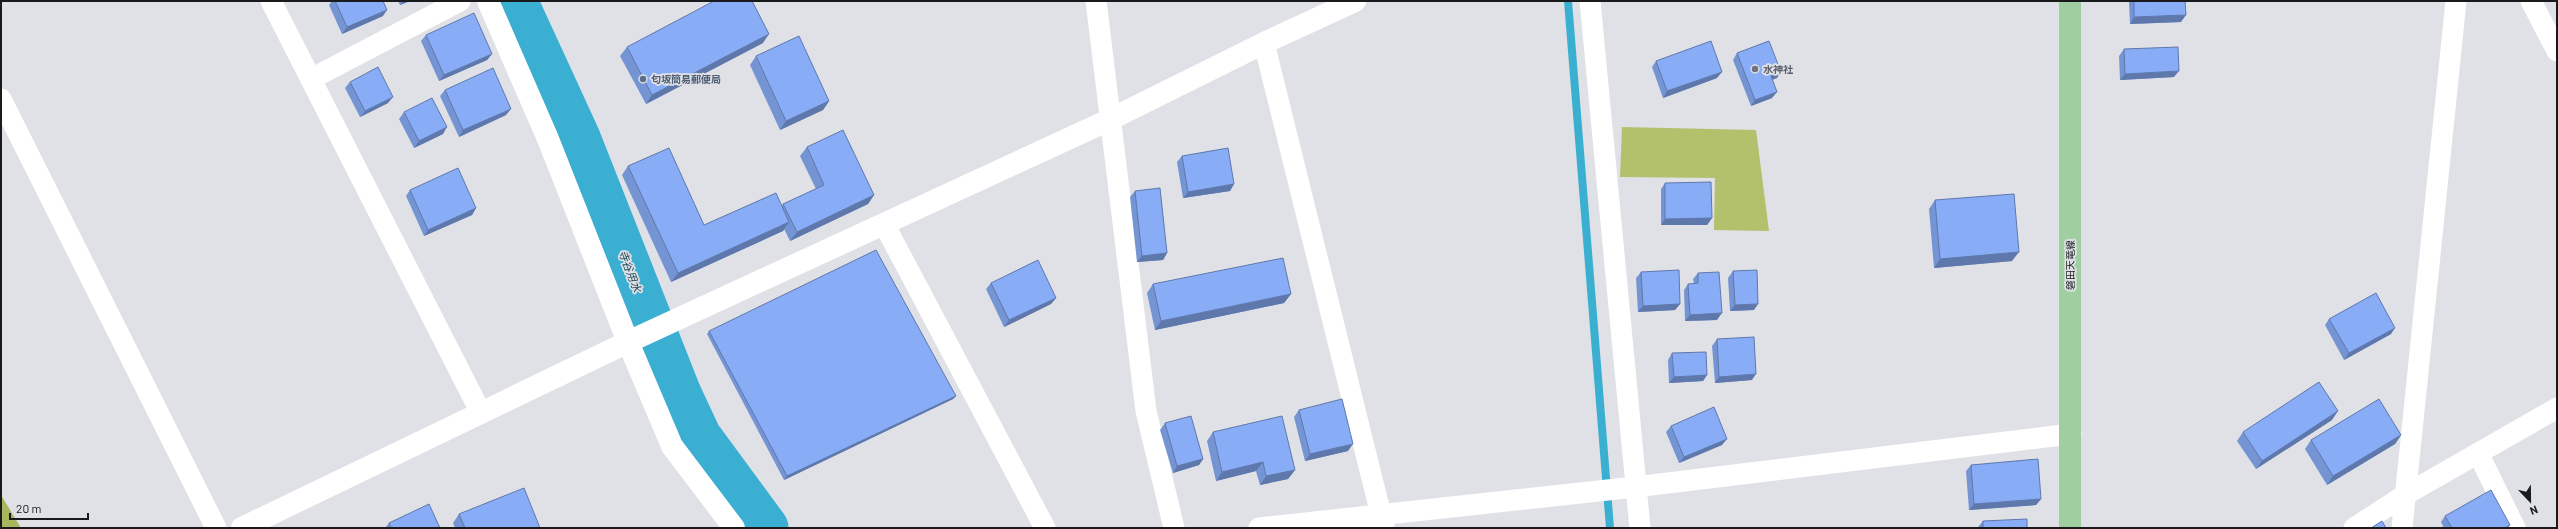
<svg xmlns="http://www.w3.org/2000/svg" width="2558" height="529" viewBox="0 0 2558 529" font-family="Barlow,'Noto Sans JP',sans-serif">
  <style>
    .green { fill: #b3c06c }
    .forest { fill: #a8b55f }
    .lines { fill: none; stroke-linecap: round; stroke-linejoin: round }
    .stream { stroke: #3bafd2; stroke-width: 8 }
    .river { stroke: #3bafd2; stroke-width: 47 }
    .minor { stroke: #fff; stroke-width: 21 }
    .tertiary { stroke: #fff; stroke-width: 22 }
    .primary { stroke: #9fcea0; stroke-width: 22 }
    .wall { fill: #7594d3 }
    .shaded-wall { fill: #5f78ac }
    .building { fill: #88acf5; stroke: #5f78ac }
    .worship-dot { fill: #6b7280; stroke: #dfe1e6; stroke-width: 1.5 }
    .service-dot { fill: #5c6f8a; stroke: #dfe1e6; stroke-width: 1.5 }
    .labels { text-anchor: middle; stroke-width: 3.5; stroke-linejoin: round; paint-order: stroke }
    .worship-label { font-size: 10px; font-weight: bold; fill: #5b616d; stroke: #dfe1e6; text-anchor: start }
    .service-label { font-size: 10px; font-weight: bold; fill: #4e5e75; stroke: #dfe1e6; text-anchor: start }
    .street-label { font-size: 10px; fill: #191a1b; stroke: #dfe1e6 }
    .water-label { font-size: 11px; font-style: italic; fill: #1a4a59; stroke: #dfe1e6 }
  </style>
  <rect width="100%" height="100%" fill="#dfe1e6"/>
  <path class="green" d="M 1622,127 L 1756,130 L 1769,231 L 1714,230 L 1715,178 L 1620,177 Z"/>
  <path class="forest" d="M 1,495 L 21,528 L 1,528 Z"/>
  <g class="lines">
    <path class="stream" d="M 1568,1 L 1610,528"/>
    <path class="river" d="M 514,1 L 577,138 L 678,394 L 698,437 L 765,528"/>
    <path class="minor" d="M 271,1 L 481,413
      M 1096,1 L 1146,411 L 1174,528
      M 1590,1 L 1640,528
      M 2531,1 L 2557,51
      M 1264,43 L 1384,527
      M 311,79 L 460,1
      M 1,99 L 216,528
      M 884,224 L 1045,528
      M 2478,453 L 2515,528
      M 1259,528 L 1635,487 L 2071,434
      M 2354,528 L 2405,495 L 2557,408
      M 2402,528 L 2456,1"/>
    <path class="tertiary" d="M 488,1 L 548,139 L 628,342 L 672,446 L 734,528
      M 242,528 L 628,342 L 1109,120 L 1264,43 L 1355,1"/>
    <path class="primary" d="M 2070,1 L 2070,528"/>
  </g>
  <path class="wall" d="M 332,1 L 383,1 L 383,16 L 342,34 L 329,5 Z
    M 398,1 L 410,1 L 400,5 Z
    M 2129,1 L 2185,1 L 2181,22 L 2130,24 Z
    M 426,35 L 492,54 L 487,60 L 439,81 L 421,41 Z
    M 763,43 L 646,104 L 620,56 L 627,47 Z
    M 2124,49 L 2174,77 L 2120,80 L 2119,56 Z
    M 1737,53 L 1781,72 L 1777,78 L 1772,80 L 1772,98 L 1751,106 L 1733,60 Z
    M 756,56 L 829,101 L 823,110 L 780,130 L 750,65 Z
    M 1656,61 L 1717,78 L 1663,98 L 1652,67 Z
    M 350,82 L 388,103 L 360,117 L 345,88 Z
    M 445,90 L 506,115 L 459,137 L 440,96 Z
    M 404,112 L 443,134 L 414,148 L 399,119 Z
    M 807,147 L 874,195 L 868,204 L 790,241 L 784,229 L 783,231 L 671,282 L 622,175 L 628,166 L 704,225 L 782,206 L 783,204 L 816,189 L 800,156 Z
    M 1182,156 L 1234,184 L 1230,191 L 1183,198 L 1177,162 Z
    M 1665,183 L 1712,218 L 1707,225 L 1661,225 L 1661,189 Z
    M 410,190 L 476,208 L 472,215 L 424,236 L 406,196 Z
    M 1135,191 L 1167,253 L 1163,260 L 1137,262 L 1130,197 Z
    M 1935,200 L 2012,261 L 1934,268 L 1929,209 Z
    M 1733,271 L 1754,310 L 1730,311 L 1728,278 Z
    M 1641,272 L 1680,304 L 1675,310 L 1638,312 L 1636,278 Z
    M 1698,273 L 1717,320 L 1685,321 L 1684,290 L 1688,284 L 1694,284 L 1693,279 Z
    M 991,283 L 1056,298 L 1051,304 L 1004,327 L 986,289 Z
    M 1153,284 L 1291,294 L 1284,303 L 1155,330 L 1147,293 Z
    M 2329,319 L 2391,334 L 2344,360 L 2325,325 Z
    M 709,331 L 956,396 L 953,399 L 784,480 L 707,334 Z
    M 1717,339 L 1752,380 L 1715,383 L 1712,346 Z
    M 1672,353 L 1707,375 L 1703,381 L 1669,383 L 1668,360 Z
    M 1299,410 L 1348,451 L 1305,461 L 1294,417 Z
    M 2332,420 L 2256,469 L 2237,441 L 2243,432 Z
    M 1165,423 L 1203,459 L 1199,465 L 1173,473 L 1160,430 Z
    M 1671,426 L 1722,445 L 1679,463 L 1666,432 Z
    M 1213,432 L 1295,470 L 1288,479 L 1260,485 L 1256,471 L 1216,481 L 1207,441 Z
    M 2401,435 L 2395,444 L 2327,485 L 2305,449 L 2311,440 Z
    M 1971,465 L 2041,499 L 2036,505 L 1969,510 L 1966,471 Z
    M 459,514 L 540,528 L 455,528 L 453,523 Z
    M 2445,516 L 2510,525 L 2508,528 L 2444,528 L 2441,522 Z
    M 1983,521 L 2027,528 L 1978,528 L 1978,527 Z
    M 389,523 L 440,528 L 385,528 Z"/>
  <path class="shaded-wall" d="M 403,1 L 410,1 L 400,5 Z
    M 387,10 L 383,16 L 342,34 L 347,27 Z
    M 2186,15 L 2181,22 L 2130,24 L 2134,17 Z
    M 769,34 L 763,43 L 646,104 L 652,95 Z
    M 492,54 L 487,60 L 439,81 L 444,75 Z
    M 2179,71 L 2174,77 L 2120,80 L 2125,74 Z
    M 1722,72 L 1717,78 L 1663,98 L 1667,91 Z
    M 1781,72 L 1777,78 L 1766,82 L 1771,76 Z
    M 1777,92 L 1772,98 L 1751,106 L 1755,100 Z
    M 393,97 L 388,103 L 360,117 L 365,111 Z
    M 829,101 L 823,110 L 780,130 L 786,121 Z
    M 511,109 L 506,115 L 459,137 L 463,130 Z
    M 447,127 L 443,134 L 414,148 L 419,141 Z
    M 1234,184 L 1230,191 L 1183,198 L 1188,192 Z
    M 874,195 L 868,204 L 790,241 L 797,232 Z
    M 476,208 L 472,215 L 424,236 L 428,230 Z
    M 1712,218 L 1707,225 L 1661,225 L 1665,219 Z
    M 789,222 L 783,231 L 671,282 L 678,273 Z
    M 2019,252 L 2012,261 L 1934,268 L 1940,259 Z
    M 1167,253 L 1163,260 L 1137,262 L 1142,256 Z
    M 1291,294 L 1284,303 L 1155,330 L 1161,321 Z
    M 1056,298 L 1051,304 L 1004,327 L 1009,320 Z
    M 1680,304 L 1675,310 L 1638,312 L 1643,306 Z
    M 1758,304 L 1754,310 L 1730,311 L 1735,305 Z
    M 1722,313 L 1717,320 L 1685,321 L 1690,315 Z
    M 2395,328 L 2391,334 L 2344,360 L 2349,353 Z
    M 1756,374 L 1752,380 L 1715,383 L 1719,377 Z
    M 1707,375 L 1703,381 L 1669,383 L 1674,377 Z
    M 956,396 L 953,399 L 784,480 L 787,476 Z
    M 2338,411 L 2332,420 L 2256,469 L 2262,461 Z
    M 2401,435 L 2395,444 L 2327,485 L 2333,476 Z
    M 1727,439 L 1722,445 L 1679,463 L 1684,457 Z
    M 1353,444 L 1348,451 L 1305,461 L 1310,454 Z
    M 1203,459 L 1199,465 L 1173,473 L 1177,466 Z
    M 1263,462 L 1256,471 L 1216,481 L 1222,472 Z
    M 1295,470 L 1288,479 L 1260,485 L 1266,476 Z
    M 2041,499 L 2036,505 L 1969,510 L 1974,504 Z"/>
  <path class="building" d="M 335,1 L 383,1 L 387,10 L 347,27 Z
    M 714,1 L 752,1 L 769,34 L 652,95 L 627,47 Z
    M 2134,1 L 2185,1 L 2186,15 L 2134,17 Z
    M 474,13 L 492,54 L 444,75 L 426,35 Z
    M 799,36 L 829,101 L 786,121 L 756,56 Z
    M 1711,41 L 1722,72 L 1667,91 L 1656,61 Z
    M 1769,41 L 1781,72 L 1771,76 L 1777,92 L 1755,100 L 1737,53 Z
    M 2178,47 L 2179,71 L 2125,74 L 2124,49 Z
    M 378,67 L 393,97 L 365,111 L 350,82 Z
    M 493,68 L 511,109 L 463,130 L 445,90 Z
    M 432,98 L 447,127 L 419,141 L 404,112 Z
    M 843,130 L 874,195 L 797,232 L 783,204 L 824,185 L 807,147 Z
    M 669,148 L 704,225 L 776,193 L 789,222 L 678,273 L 628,166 Z
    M 1228,148 L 1234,184 L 1188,192 L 1182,156 Z
    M 458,168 L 476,208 L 428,230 L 410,190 Z
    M 1711,182 L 1712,218 L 1665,219 L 1665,183 Z
    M 1160,188 L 1167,253 L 1142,256 L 1135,191 Z
    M 2014,194 L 2019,252 L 1940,259 L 1935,200 Z
    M 876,250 L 956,396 L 787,476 L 709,331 Z
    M 1283,258 L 1291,294 L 1161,321 L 1153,284 Z
    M 1038,260 L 1056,298 L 1009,320 L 991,283 Z
    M 1679,270 L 1680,304 L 1643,306 L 1641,272 Z
    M 1757,270 L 1758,304 L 1735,305 L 1733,271 Z
    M 1719,272 L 1722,313 L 1690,315 L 1688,284 L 1698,283 L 1698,273 Z
    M 2376,293 L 2395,328 L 2349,353 L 2329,319 Z
    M 1754,337 L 1756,374 L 1719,377 L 1717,339 Z
    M 1706,352 L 1707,375 L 1674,377 L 1672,353 Z
    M 2319,382 L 2338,411 L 2262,461 L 2243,432 Z
    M 1342,399 L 1353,444 L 1310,454 L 1299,410 Z
    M 2379,399 L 2401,435 L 2333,476 L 2311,440 Z
    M 1714,407 L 1727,439 L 1684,457 L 1671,426 Z
    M 1191,416 L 1203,459 L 1177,466 L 1165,423 Z
    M 1282,416 L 1295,470 L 1266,476 L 1263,462 L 1222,472 L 1213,432 Z
    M 2038,459 L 2041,499 L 1974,504 L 1971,465 Z
    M 524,488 L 540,528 L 465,528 L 459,514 Z
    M 2491,490 L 2510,525 L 2505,528 L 2452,528 L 2445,516 Z
    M 429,504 L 440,528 L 391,528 L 389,523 Z
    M 2027,519 L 2027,528 L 1983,528 L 1983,521 Z
    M 2382,521 L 2386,528 L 2371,528 Z"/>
  <circle class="worship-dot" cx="1755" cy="69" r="4"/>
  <circle class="service-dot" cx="643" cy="79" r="4"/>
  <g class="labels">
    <g class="worship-label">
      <text x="1763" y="73">水神社</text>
    </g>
    <g class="service-label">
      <text x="651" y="83">匂坂簡易郵便局</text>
    </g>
    <g class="street-label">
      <text transform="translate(2070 265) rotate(-90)" y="4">磐田天竜線</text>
    </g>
    <g class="water-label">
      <text transform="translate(630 271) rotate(69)" y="4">寺谷用水</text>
    </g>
  </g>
  <rect width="2558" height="529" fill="none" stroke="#191a1b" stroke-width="4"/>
  <g transform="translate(2530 501) rotate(158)" stroke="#dfe1e6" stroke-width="3" paint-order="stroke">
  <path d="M0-3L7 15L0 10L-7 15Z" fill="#191a1b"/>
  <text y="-6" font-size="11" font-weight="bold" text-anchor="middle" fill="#191a1b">N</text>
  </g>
  <path d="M10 513v6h78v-6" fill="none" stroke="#191a1b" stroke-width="2"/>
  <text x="16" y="513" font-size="12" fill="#191a1b" stroke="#dfe1e6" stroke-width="3" paint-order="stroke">20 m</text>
</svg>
